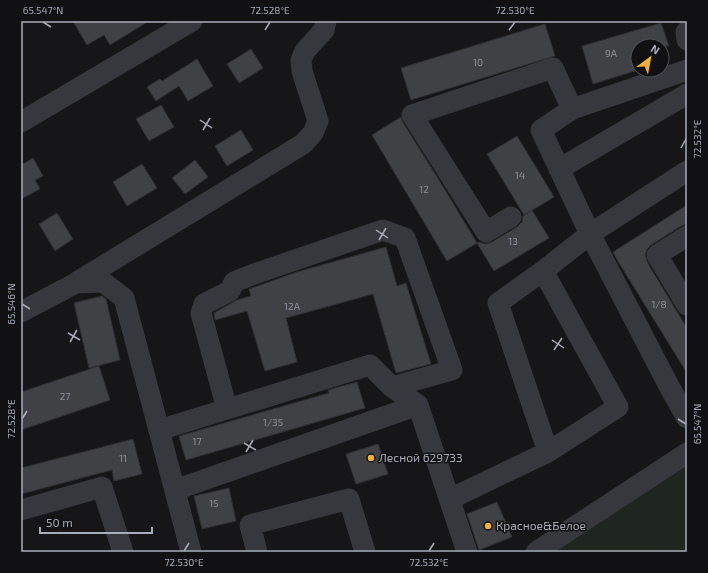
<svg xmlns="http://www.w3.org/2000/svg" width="708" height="573" viewBox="0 0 708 573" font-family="'Exo 2',sans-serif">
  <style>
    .green { fill: #1e261f }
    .building { fill: #404145; stroke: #303034 }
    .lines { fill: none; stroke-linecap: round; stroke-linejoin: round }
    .minor { stroke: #37383d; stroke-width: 21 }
    .ticks { fill: none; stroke: #a8adb8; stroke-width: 1.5 }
    .poi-dot { fill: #f2b134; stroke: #111113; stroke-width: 1.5 }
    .labels { text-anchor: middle; stroke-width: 3; stroke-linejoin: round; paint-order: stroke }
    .number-label { font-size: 10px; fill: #8e929b }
    .poi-label { font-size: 12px; fill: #a8adb8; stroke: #111113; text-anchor: start }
    .neatline { fill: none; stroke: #a8adb8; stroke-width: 1.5 }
    .ticks-label { font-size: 10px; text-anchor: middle; fill: #a8adb8 }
  </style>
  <rect width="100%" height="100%" fill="#161618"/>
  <path class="green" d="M 687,463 L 687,552 L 540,552 Z"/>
  <path class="building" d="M 73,21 L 149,21 L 110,45 L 104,35 L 87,45 Z
    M 661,23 L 669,46 L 638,46 L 638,70 L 593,84 L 582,46 Z
    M 545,24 L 555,56 L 411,100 L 401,68 Z
    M 251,49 L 263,68 L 239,83 L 227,64 Z
    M 197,59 L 213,86 L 188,101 L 179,86 L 156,101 L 147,87 L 160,79 L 162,81 Z
    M 161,105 L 174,127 L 149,141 L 136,119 Z
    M 401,117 L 402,121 L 439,180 L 477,243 L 447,261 L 372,135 Z
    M 241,130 L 253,150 L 227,166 L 215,146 Z
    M 517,136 L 554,197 L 524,215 L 487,154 Z
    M 33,158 L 43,176 L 35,180 L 40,189 L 21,199 L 21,165 Z
    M 195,160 L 208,177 L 185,194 L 172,178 Z
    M 142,164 L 157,188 L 127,206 L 113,182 Z
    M 687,205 L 687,224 L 681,226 L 651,245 L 647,249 L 645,255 L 647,261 L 650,267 L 687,328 L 687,373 L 619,263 L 613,252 Z
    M 532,210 L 549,238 L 494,271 L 477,243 L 479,242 L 486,244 L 492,242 L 517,227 L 522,222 L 523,216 Z
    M 57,213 L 73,239 L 55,251 L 39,224 Z
    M 386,247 L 397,286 L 406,283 L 431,364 L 396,373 L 373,294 L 286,318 L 297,362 L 265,371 L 247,311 L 215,320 L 214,313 L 237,300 L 251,296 L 249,289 L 297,272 Z
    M 102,296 L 106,299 L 120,360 L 89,368 L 74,303 Z
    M 99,366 L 110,400 L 21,430 L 21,392 Z
    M 357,382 L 365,408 L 186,460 L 179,436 L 329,393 L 328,390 Z
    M 133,439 L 142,474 L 114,481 L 112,470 L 21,494 L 21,468 Z
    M 378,444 L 388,474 L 356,484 L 346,454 Z
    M 229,488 L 236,521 L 202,529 L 194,496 Z
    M 497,502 L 512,537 L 479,550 L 467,514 Z"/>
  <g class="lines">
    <path class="minor" d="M 687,31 L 686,32 L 687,40
      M 687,70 L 572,109 L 541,130 L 590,234 L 670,388 L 687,418
      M 21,122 L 192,21
      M 559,169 L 687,94
      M 511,217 L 486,232 L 412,115 L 553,68 L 572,109
      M 687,236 L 657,255 L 687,305
      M 77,282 L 303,144 L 313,133 L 318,121 L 302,71 L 301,60 L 305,51 L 324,30 L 326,21
      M 21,312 L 76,283 L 103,282 L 124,298 L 159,430 L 370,365 L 392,387 L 418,405 L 467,552
      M 227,409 L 201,313 L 204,304 L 230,291 L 234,282 L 254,274 L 383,230 L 405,238 L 452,370 L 392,387
      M 159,430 L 191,552
      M 548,452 L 498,303 L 543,271 L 590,234 L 687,171
      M 175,490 L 418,405
      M 450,499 L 548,452 L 618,407 L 543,271
      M 21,510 L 102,487 L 123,552
      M 257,552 L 250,525 L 349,499 L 365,552
      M 536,552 L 687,453"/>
  </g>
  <path class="ticks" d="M 43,22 L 51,27M 265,30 L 270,22M 509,30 L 515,22M 200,120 L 212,128M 203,130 L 210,118M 681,148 L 686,139M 376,230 L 388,238M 379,240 L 386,228M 22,304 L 30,309M 68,333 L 80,340M 552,340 L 564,348M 70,342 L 77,330M 554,350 L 562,338M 22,419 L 27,411M 678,419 L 686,424M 244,443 L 256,450M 246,452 L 253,440M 184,551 L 189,543M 429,551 L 434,543"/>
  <g class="poi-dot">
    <circle cx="371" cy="458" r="4"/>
    <circle cx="488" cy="526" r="4"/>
  </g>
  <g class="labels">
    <g class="number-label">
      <text x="611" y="57">9А</text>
      <text x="478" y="66">10</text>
      <text x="520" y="179">14</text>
      <text x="424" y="193">12</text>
      <text x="513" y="245">13</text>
      <text x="659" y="308">1/8</text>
      <text x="292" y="310">12А</text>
      <text x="65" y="400">27</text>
      <text x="273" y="426">1/35</text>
      <text x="197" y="445">17</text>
      <text x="123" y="462">11</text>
      <text x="214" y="507">15</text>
    </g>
    <g class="poi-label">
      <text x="379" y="462">Лесной 629733</text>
      <text x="496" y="530">Красное&amp;Белое</text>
    </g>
  </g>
  <rect width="708" height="573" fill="none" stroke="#111113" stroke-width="44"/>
  <g transform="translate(650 58) rotate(32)"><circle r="19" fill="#111113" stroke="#4d4f55"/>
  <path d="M0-3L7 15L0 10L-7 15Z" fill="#f2b134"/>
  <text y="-6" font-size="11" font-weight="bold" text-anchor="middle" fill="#a8adb8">N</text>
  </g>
  <path d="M40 527v6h112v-6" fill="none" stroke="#a8adb8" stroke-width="2"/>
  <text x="46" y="527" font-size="12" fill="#a8adb8" stroke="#111113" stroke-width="3" paint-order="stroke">50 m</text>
  <rect x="22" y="22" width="664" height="529" class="neatline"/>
  <g class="ticks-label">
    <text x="43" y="14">65.547°N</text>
    <text x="270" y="14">72.528°E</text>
    <text x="515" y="14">72.530°E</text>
    <text transform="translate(697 139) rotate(-90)" y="4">72.532°E</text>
    <text transform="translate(11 304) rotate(-90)" y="4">65.546°N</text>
    <text transform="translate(11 419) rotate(-90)" y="4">72.528°E</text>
    <text transform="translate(697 424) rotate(-90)" y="4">65.547°N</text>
    <text x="184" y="566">72.530°E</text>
    <text x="429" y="566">72.532°E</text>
  </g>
</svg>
